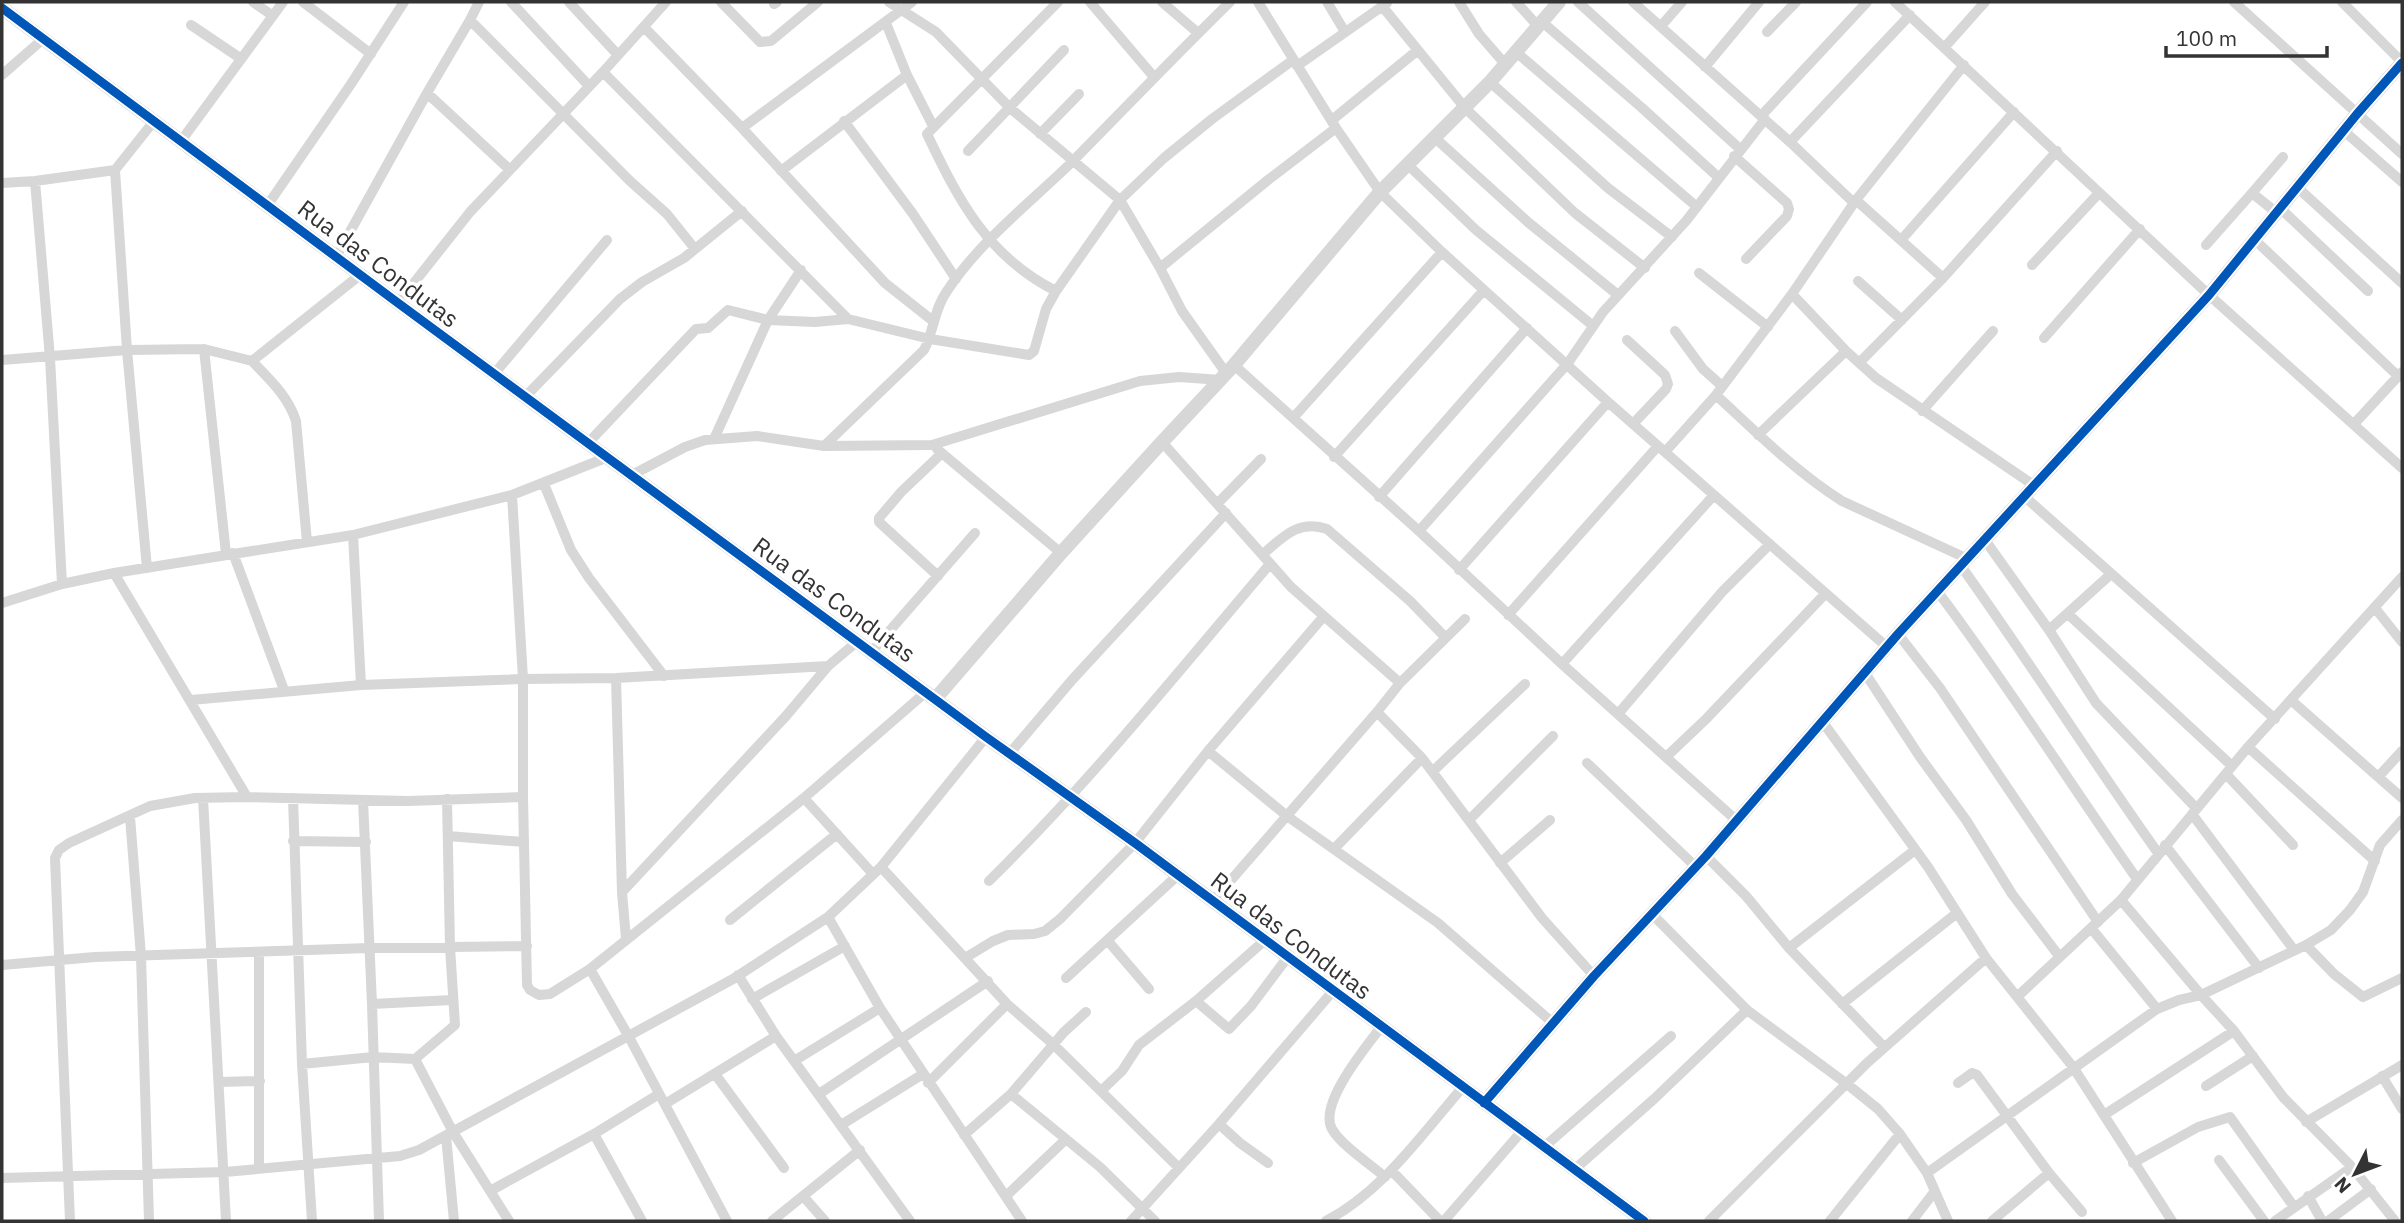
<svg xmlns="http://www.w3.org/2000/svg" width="2404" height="1223" viewBox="0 0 2404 1223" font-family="'IBM Plex Sans',sans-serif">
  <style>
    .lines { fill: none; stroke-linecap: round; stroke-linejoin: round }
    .minor { stroke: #d7d7d7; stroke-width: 10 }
    .tertiary { stroke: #d7d7d7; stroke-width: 14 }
    .cycleway-casing { stroke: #fff; stroke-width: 13 }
    .cycleway { stroke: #0057b8; stroke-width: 9 }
    .labels { text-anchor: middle; stroke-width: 7; stroke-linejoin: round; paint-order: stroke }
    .street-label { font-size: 24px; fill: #333; stroke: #fff }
  </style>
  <rect width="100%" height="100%" fill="#fff"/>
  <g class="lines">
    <path class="minor" d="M 253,2 L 273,16
      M 303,2 L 371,54
      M 511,2 L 589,86
      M 569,2 L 618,55
      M 721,2 L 760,42 L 771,41 L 818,2
      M 889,2 L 936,32 L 1010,108 L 1120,200 L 1160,268 L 1182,311 L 1226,373
      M 1090,2 L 1154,77
      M 1162,2 L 1198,33
      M 1258,2 L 1336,128 L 1380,192 L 1442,252 L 1608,402 L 1887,647
      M 1327,2 L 1345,32
      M 1459,2 L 1479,34 L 1505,64
      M 1516,2 L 1537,25
      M 1578,2 L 1740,149
      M 1633,2 L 1790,142 L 1854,203
      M 1895,2 L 2209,295 L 2402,468
      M 2234,2 L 2402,154
      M 2342,2 L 2402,62
      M 774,4 L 777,2
      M 1382,6 L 1465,108 L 1575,213 L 1645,268
      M 470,20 L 630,181 L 667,214 L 695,249
      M 1541,21 L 1641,107 L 1718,177
      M 886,23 L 907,75 L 933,126
      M 191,25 L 240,58
      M 1661,26 L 1682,2
      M 644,27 L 742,128 L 885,283 L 933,321
      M 1767,32 L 1796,2
      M 1944,48 L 1985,2
      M 1516,52 L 1697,207
      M 1297,66 L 1387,3
      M 1705,67 L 1759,2
      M 603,72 L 848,319 L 930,339 L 1029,355 L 1034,351 L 1046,309 L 1056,291 L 1120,200 L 1164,158 L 1212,119 L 1293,60
      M 2,75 L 43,39
      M 1490,82 L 1608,188 L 1672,237
      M 427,93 L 509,169
      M 1761,116 L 1867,2
      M 1332,120 L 1418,50
      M 844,121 L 913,214 L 956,279
      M 742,128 L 912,2
      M 2344,131 L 2402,182
      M 1040,134 L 1079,94
      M 1434,137 L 1529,223 L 1618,295
      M 181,141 L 283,2
      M 1790,142 L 1910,15
      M 968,151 L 1064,50
      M 1734,156 L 1787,203 L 1789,209 L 1787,216 L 1746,259
      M 1407,164 L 1476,230 L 1592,325
      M 115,170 L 127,350 L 147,568
      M 781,171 L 907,75
      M 35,181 L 50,358 L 62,584
      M 2,183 L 35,181 L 115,170 L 154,121
      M 2298,188 L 2402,283
      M 2252,193 L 2283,157
      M 1856,200 L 1943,278
      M 267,206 L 351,84 L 404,2
      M 2281,209 L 2368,291
      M 1902,239 L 2014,112
      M 2255,240 L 2399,377
      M 2206,245 L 2252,193 L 2277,213
      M 336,257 L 427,93 L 470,20 L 479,2
      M 2032,265 L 2099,193
      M 1160,268 L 1268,180 L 1336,128
      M 1699,273 L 1768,327
      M 1858,281 L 1902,320
      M 1056,291 C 987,256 959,201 927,134 L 1058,2
      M 1792,294 L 1846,351 L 1876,378 L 2035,486
      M 398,303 L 470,212 L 603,72 L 666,2
      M 1675,331 L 1703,369 L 1722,386
      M 2044,338 L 2140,229
      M 1627,340 L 1665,375 L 1668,384 L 1666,389 L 1633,424
      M 204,349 L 226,554
      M 2,360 L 127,350 L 204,349 L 252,361 L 360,275
      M 252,361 C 270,380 288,396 296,421 L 307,542
      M 1859,363 L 1943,278 L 2057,151
      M 1234,365 L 1419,531 L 1562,664 L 1736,820
      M 494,374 L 607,240
      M 1716,395 C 1756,432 1796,472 1842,501 L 1968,559
      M 525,397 L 620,299 L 642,282 L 684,258 L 742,211
      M 1922,411 L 1993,331
      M 1293,418 L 1442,252
      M 2354,424 L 2402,372
      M 1758,435 L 1846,351
      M 714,439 L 768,320 L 801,270
      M 1162,442 L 1291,587 L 1400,683
      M 588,443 L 696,329 L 708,328 L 728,310 L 768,320 L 815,322 L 848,319
      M 824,446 L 924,350 C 934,331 934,309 947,291 C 980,241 1030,203 1073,161 C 1125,108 1177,54 1230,2
      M 937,449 L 1061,553
      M 1665,452 L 1716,395 L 1792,294 L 1856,200 L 1964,65
      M 1334,457 L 1484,290
      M 632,475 L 685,447 L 705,440 L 757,436 L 824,446 L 932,445 L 1140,381 L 1179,377 L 1221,380
      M 544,484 L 571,550 L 589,578 L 664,676
      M 512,495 L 523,679 L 523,797 L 527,985 L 530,990 L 539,995 L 550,994 L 590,969 L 804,798 L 926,692
      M 1379,497 L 1527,328
      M 2025,497 L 2275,719
      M 1218,503 L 1261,459
      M 1419,531 L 1568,363 L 1603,312 L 1686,221 L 1765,119
      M 353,535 L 361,685
      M 1985,540 L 2049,630 L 2096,703 L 2196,808
      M 233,553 L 284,690
      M 1263,554 C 1283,537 1299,519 1327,529 L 1410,601 L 1445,637
      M 1961,566 C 2029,661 2091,759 2158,853
      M 1459,570 L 1608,402
      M 114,573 L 247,797
      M 938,576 L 879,522 L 879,518 L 902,491 L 942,453
      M 1938,592 C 2008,685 2070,784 2137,879
      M 2,603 L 62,584 L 114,573 L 353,535 L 512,495 L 608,457
      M 2375,608 L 2402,642
      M 2068,614 L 2232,766
      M 1508,615 L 1658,446
      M 2049,630 L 2111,574
      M 1898,634 L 1940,688 L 2098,922
      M 872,651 L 975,533
      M 1562,664 L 1714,495
      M 1865,673 L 1920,757 L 1966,820 L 2012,894 L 2059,956
      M 616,678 L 622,892 L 626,939
      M 191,700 L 361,685 L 523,679 L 616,678 L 828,666
      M 2292,701 L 2402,798
      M 1377,712 L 1422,758 L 1542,918 L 1594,976
      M 1618,714 L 1722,592 L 1770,544
      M 1822,721 L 1928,867 L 1986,958 L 2073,1067 L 2172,1221
      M 2248,747 L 2375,861
      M 1208,751 L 1287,816 L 1438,923 L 1554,1024
      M 1010,753 L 1072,680 L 1226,513
      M 1667,756 L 1707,718 L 1825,594
      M 1587,763 L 1696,867
      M 1433,771 L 1525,684
      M 2226,774 L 2293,845
      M 2379,776 L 2402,751
      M 203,798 L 226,1221
      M 293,798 L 302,1064 L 312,1221
      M 804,798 L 873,874
      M 363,800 L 372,1004 L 379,1221
      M 2192,814 L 2294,950
      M 130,817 L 141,956 L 149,1221
      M 1469,820 L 1553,736
      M 448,836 L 524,842
      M 293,841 L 366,842
      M 2165,845 L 2259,968
      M 1334,849 L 1422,758
      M 1706,856 L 1746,896 L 1789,948 L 1884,1047
      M 1500,863 L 1550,820
      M 881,867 L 1007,1004 L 1053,1044 L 1179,1168
      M 989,881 C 1090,782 1178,672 1270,564
      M 622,892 L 786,716 L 828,666 L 858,641
      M 2121,900 L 2201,995 L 2234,1031 L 2283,1097 L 2352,1167 L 2395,1221
      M 1212,902 L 1377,712 L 1400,683 L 1465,619
      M 1653,915 L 1747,1010 L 1847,1084 L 1878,1109 L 1900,1134 L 1927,1173 L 1948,1221
      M 828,917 L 880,1008 L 1022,1221
      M 730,920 L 837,834
      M 2091,928 L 2157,1009
      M 1108,941 L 1149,989
      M 2306,945 L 2334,974 L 2363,997 L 2402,978
      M 1789,948 L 1915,850
      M 259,954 L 259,1169
      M 965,958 L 993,941 L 1008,935 L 1034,934 L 1045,931 L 1060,919 L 1135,843 L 1208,751 L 1324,616
      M 2,965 L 95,957 L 370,948 L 527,946
      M 590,969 L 629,1037 L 727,1221
      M 738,975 L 776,1036 L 910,1221
      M 1066,978 L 1177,876
      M 2018,996 L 2121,900 L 2248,747 L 2402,577
      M 752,999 L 845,946
      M 1196,1001 L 1229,1029 L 1251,1006 L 1287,958
      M 372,1004 L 452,1000
      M 1842,1004 L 1957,913
      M 1381,1027 C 1366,1047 1318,1104 1332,1129 C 1341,1145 1370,1164 1385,1177
      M 415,1059 L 455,1025 L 450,947 L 447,799
      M 794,1061 L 880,1008
      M 302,1064 L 373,1057 L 415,1059 L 453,1132 L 509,1221
      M 715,1074 L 784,1168
      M 2382,1076 L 2402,1109
      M 219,1082 L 260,1081
      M 928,1083 L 1007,1004
      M 1958,1083 L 1972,1073 L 1977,1075 L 2049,1173 L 2082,1212
      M 2206,1086 L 2253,1056
      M 1101,1091 L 1122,1071 L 1139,1045 L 1196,1001 L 1264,941
      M 819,1094 L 988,981
      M 1011,1094 L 1100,1167 L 1155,1221
      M 665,1104 L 776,1036
      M 2104,1115 L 2234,1031
      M 2306,1122 L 2402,1065
      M 1219,1124 L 1240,1143 L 1268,1163
      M 841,1125 L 923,1074
      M 594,1134 L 642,1221
      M 964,1135 L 1011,1094 L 1064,1032 L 1086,1012
      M 446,1136 L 454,1221
      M 1544,1147 L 1671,1036
      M 2219,1160 L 2264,1221
      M 2133,1163 L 2198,1127 L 2230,1117 L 2294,1207
      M 1575,1169 L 1654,1099 L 1747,1010
      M 1391,1170 L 1440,1221
      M 1927,1173 L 2157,1009 L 2179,1000 L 2201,995 L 2306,945 L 2331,930 L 2350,910 L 2363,892 L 2380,845 L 2402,820
      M 2,1178 L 225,1172 L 400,1156 L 419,1150 L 733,979 L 828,917 L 881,867 L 986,737
      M 490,1191 L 594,1134 L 659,1094
      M 803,1196 L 825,1221
      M 1006,1196 L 1066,1139
      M 2308,1196 L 2322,1221
      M 70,1221 L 55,858 L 59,850 L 69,843 L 150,806 L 195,798 L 247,797 L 408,801 L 523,797
      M 772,1221 L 860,1150
      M 1131,1221 L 1219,1124 L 1333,991
      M 1326,1221 C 1383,1191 1421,1135 1463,1087
      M 1444,1221 L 1522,1131
      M 1709,1221 L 1867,1063 L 1986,958
      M 1830,1221 L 1900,1134
      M 1912,1221 L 1935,1191
      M 1992,1221 L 2049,1173
      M 2275,1221 L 2352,1167
      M 2328,1221 L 2371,1189"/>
    <path class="tertiary" d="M 2,8 L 398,303 L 986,737 L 1135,843 L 1644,1221
      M 936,698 L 1061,553 L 1162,442 L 1234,365 L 1380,192 L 1490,82 L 1559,2
      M 1484,1103 L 1594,976 L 1706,856 L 1898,634 L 2209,295 L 2357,114 L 2402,63"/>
    <defs>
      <path id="cycleway" d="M 2,8 L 398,303 L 986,737 L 1135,843 L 1644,1221
        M 1484,1103 L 1594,976 L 1706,856 L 1898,634 L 2209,295 L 2357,114 L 2402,63"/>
    </defs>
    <use href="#cycleway" class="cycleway-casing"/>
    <use href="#cycleway" class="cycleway"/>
  </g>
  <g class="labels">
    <g class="street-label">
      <text transform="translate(378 264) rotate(37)" y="8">Rua das Condutas</text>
      <text transform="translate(834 600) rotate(36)" y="8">Rua das Condutas</text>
      <text transform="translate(1291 936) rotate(37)" y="8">Rua das Condutas</text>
    </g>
  </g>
  <rect width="2404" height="1223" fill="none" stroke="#333333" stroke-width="7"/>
  <g transform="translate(2355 1174) rotate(228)" stroke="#ffffff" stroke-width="5" paint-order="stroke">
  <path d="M0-5L12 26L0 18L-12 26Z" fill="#333333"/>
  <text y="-10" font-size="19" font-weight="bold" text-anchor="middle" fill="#333333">N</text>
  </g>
  <path d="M2166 46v10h161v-10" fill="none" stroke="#333333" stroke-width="3.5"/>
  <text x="2176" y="46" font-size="21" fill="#333333" stroke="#ffffff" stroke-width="5" paint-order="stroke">100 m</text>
</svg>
